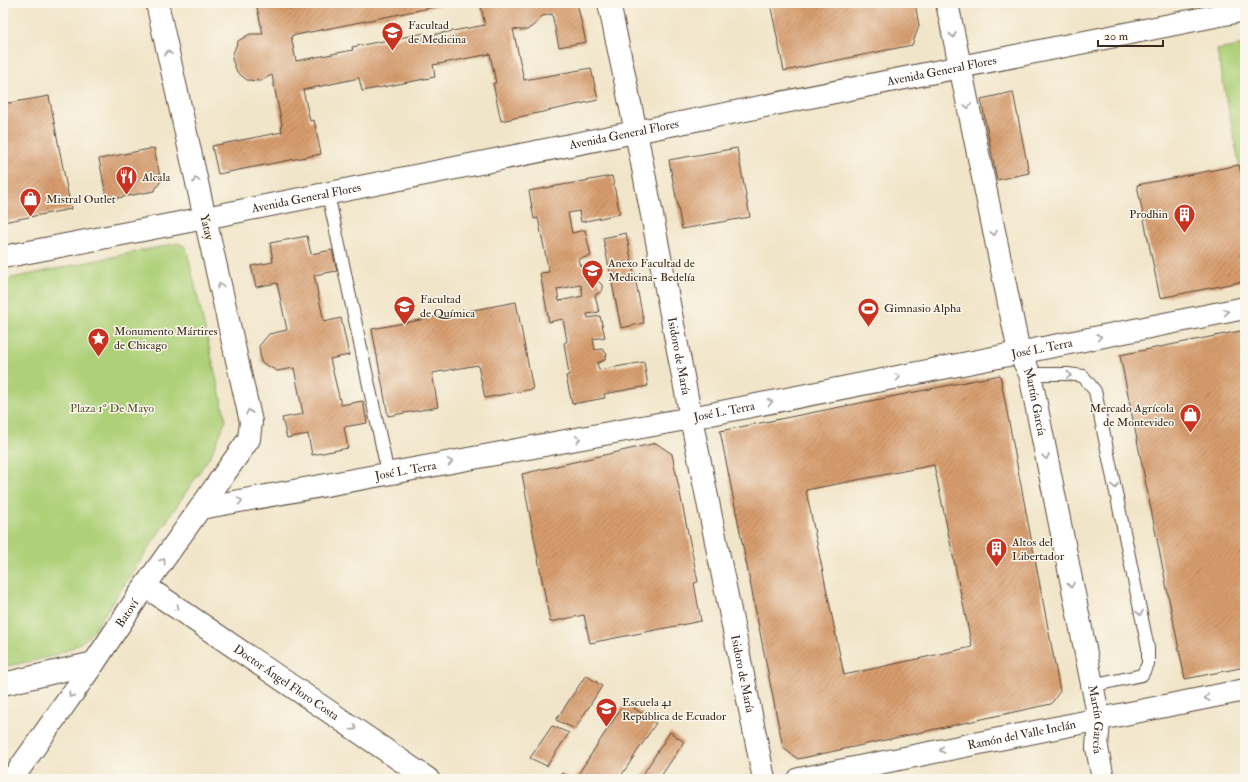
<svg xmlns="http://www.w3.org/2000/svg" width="1248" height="782" viewBox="0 0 1248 782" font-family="'IM FELL Double Pica',serif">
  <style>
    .park { fill: #aed078; stroke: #747d4b }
    .building { fill: url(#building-hatch); fill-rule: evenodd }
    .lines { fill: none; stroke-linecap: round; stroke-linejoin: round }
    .lane-casing { stroke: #564638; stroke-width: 14 }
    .street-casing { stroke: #564638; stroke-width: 24 }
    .secondary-casing { stroke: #564638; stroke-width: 24 }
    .lane { stroke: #fff; stroke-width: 12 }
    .street { stroke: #fff; stroke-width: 22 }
    .secondary { stroke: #fff; stroke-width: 22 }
    .oneway { stroke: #a79f9a }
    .labels { text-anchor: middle; stroke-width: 3; stroke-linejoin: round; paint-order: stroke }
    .poi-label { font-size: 12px; fill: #3b2a1e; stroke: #fbf7ec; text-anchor: start }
    .street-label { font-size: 12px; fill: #3b2a1e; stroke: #fbf7ec }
    .park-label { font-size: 12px; fill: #585434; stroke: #fbf7ec }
  </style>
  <defs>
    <pattern id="building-hatch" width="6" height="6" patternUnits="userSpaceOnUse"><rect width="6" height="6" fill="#d79d6e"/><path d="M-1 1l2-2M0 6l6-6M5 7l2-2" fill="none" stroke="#b0805a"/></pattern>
  </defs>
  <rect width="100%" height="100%" fill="#fbf7ec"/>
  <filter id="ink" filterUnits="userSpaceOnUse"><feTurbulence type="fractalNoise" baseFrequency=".025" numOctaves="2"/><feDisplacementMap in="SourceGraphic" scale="8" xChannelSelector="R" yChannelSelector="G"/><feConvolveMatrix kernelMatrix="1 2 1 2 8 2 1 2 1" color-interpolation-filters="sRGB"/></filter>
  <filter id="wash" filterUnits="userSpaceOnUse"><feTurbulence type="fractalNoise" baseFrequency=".012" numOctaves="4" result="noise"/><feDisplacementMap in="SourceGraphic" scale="16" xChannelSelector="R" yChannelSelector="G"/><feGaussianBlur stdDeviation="0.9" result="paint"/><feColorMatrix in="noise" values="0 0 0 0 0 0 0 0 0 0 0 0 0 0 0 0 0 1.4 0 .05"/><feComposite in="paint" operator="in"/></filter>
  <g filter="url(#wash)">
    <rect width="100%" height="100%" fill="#f1e5c9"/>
    <path class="park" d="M 1245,45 L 1245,194 L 1217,50 Z
      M 178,243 L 184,246 L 187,251 L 226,420 L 212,453 L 92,633 C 69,657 34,660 3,667 L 3,280 Z"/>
    <g id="blocks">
      <path class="building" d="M 256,3 L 287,3 L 289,9 L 315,3 L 454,3 L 291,36 L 296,61 L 353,50 L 352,47 L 425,33 L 426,36 L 485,25 L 480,3 L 577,3 L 586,42 L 559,47 L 552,14 L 542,16 L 538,22 L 527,30 L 520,30 L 513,29 L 524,80 L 591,68 L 598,100 L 501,121 L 493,83 L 496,83 L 490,54 L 433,65 L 435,77 L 362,91 L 359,78 L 303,90 L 310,121 L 314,120 L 321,154 L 218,174 L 212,146 L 282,132 L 281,125 L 282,125 L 272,75 L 260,81 L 247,80 L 237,72 L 232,59 L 233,53 L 238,41 L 250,34 L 263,34 Z
        M 770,3 L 915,3 L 919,26 L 912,45 L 784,71 Z
        M 1013,92 L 1029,173 L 997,180 L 981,99 Z
        M 49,96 L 71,209 L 3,222 L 3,104 Z
        M 154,148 L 161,181 L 154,191 L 107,200 L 99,159 Z
        M 737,148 L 750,217 L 682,229 L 669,160 Z
        M 1239,165 L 1241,173 L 1245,172 L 1245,281 L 1160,298 L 1137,185 Z
        M 612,176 L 620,214 L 581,222 L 579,211 L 568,213 L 572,233 L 585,230 L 591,256 L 578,259 L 580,266 L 589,264 L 592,280 L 597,280 L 602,285 L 602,289 L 601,292 L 595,295 L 599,312 L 587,314 L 588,318 L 600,316 L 605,337 L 593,339 L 595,350 L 602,349 L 607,354 L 605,360 L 597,363 L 599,370 L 644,362 L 648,386 L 604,394 L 605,398 L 572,404 L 566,376 L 569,375 L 564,343 L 567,341 L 563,319 L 549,322 L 540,273 L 549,272 L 538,218 L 534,219 L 529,191 ZM 581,285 L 583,296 L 559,301 L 557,289 Z
        M 626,233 L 644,323 L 621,328 L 603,238 Z
        M 307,236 L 311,254 L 332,250 L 337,271 L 314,275 L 324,322 L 341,318 L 349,355 L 330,359 L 341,405 L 363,401 L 367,423 L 344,427 L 348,448 L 312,455 L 308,434 L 287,438 L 282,418 L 303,414 L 294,368 L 277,371 L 261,362 L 259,346 L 269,334 L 287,330 L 277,283 L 256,287 L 251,266 L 273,262 L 270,243 Z
        M 516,302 L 533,389 L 485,398 L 478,365 L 432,373 L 438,407 L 388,416 L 372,329 Z
        M 1245,330 L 1245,667 L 1185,679 L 1120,355 Z
        M 1000,375 L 1060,691 L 1051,704 L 798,759 L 783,748 L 720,431 ZM 934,465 L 972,647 L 844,675 L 806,490 Z
        M 656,443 L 672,454 L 698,582 L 694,583 L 701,621 L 590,643 L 584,615 L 550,622 L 522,474 Z
        M 586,675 L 602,686 L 575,729 L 556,720 Z
        M 625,702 L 656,723 L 619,779 L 575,779 Z
        M 552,726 L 569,733 L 547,766 L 530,758 Z
        M 670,732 L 684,742 L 659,779 L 640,779 Z
        M 562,773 L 570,779 L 558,779 Z"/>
    </g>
  </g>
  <g filter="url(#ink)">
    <use href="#blocks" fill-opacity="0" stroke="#564638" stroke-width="1"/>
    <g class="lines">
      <defs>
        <path id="lane" d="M 328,194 L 388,474
          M 1030,374 L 1068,374 L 1083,376 L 1095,391 L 1148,648 L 1148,664 L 1142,675 L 1091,686"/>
        <g id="street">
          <path id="s1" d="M 609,3 L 636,132 L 691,418 L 764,779"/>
          <path id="s2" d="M 947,3 L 1019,352 L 1030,374 L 1099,719 L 1097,748 L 1103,779"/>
          <path id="s3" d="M 145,586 L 428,779"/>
          <path d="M 12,779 L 94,663"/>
          <path id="s4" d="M 799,779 L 1245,690"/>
        </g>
        <g id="secondary">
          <path id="s5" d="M 3,257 L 205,218 L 1245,10"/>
          <path id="s6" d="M 201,508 L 691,418 L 1245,308"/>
          <path id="s7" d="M 3,684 L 94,663 L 145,586 L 249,439 L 251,422 L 198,187 L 157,3"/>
        </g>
      </defs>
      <use href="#lane" class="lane-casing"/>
      <use href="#street" class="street-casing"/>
      <use href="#secondary" class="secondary-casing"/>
      <use href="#lane" class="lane"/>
      <use href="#street" class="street"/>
      <use href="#secondary" class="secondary"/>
    </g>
    <defs><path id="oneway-chevron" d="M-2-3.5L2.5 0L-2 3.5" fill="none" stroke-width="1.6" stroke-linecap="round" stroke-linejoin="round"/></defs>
    <g class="oneway">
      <use href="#oneway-chevron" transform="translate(953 35) rotate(79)"/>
      <use href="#oneway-chevron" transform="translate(168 53) rotate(-102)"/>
      <use href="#oneway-chevron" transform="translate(968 106) rotate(78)"/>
      <use href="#oneway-chevron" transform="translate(196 180) rotate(-102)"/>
      <use href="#oneway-chevron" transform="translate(994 233) rotate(78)"/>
      <use href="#oneway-chevron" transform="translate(220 286) rotate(-103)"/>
      <use href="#oneway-chevron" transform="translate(1226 312) rotate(-11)"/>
      <use href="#oneway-chevron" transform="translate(1099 337) rotate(-11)"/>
      <use href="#oneway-chevron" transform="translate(1069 375) rotate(5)"/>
      <use href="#oneway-chevron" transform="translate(898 377) rotate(-11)"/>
      <use href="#oneway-chevron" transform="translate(770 402) rotate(-11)"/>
      <use href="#oneway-chevron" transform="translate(249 412) rotate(-103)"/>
      <use href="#oneway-chevron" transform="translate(578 439) rotate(-10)"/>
      <use href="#oneway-chevron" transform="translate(1046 457) rotate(79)"/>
      <use href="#oneway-chevron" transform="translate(450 462) rotate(-10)"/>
      <use href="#oneway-chevron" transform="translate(1115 486) rotate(79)"/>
      <use href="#oneway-chevron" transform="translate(240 501) rotate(-10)"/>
      <use href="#oneway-chevron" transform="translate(163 561) rotate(-54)"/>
      <use href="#oneway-chevron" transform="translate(1071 585) rotate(79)"/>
      <use href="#oneway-chevron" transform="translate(177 608) rotate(34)"/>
      <use href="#oneway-chevron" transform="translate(1140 613) rotate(79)"/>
      <use href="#oneway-chevron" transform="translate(71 695) rotate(125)"/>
      <use href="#oneway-chevron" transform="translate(1207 698) rotate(169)"/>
      <use href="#oneway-chevron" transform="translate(354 728) rotate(34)"/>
      <use href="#oneway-chevron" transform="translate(942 750) rotate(169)"/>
    </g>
  </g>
  <defs>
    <symbol id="university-pin" viewBox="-11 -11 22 30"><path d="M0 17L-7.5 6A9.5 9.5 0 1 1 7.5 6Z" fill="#c8321e" stroke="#fbf7ec"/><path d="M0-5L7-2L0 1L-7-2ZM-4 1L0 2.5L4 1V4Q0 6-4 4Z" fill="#fff"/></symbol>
    <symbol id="restaurant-pin" viewBox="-11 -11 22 30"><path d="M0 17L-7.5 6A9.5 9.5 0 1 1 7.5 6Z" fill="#c8321e" stroke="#fbf7ec"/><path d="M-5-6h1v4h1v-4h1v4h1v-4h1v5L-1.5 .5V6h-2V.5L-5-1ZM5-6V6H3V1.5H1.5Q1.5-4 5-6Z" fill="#fff"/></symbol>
    <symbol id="shop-pin" viewBox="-11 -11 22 30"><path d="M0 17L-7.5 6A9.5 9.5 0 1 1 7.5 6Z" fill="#c8321e" stroke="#fbf7ec"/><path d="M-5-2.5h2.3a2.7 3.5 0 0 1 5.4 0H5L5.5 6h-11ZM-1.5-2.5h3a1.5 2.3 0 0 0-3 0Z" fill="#fff"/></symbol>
    <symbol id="building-pin" viewBox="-11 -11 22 30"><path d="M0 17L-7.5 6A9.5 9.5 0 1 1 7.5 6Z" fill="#c8321e" stroke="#fbf7ec"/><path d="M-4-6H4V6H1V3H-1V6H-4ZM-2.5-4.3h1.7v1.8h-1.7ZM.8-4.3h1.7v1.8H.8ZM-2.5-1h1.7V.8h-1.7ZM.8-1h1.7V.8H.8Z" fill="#fff"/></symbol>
    <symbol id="stadium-pin" viewBox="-11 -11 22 30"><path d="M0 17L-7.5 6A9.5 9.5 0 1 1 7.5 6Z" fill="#c8321e" stroke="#fbf7ec"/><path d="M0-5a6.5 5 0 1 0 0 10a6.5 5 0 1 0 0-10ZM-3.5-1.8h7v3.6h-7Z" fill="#fff"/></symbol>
    <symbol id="sight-pin" viewBox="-11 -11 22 30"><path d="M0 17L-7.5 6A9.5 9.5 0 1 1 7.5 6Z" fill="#c8321e" stroke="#fbf7ec"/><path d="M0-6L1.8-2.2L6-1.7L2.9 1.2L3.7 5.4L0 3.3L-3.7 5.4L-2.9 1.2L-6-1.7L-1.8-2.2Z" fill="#fff"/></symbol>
    <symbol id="school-pin" viewBox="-11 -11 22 30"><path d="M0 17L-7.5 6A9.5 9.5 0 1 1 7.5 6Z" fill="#c8321e" stroke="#fbf7ec"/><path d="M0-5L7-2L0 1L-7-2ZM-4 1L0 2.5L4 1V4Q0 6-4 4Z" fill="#fff"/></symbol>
  </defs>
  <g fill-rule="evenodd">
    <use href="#university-pin" x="380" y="20" width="25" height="34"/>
    <use href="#restaurant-pin" x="114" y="164" width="25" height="34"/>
    <use href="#shop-pin" x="18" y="186" width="25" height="34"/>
    <use href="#building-pin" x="1172" y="202" width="25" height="34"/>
    <use href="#university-pin" x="580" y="258" width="25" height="34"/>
    <use href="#university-pin" x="392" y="294" width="25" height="34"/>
    <use href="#stadium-pin" x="856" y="296" width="25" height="34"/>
    <use href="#sight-pin" x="86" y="326" width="25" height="34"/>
    <use href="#shop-pin" x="1178" y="402" width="25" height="34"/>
    <use href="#building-pin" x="984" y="536" width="25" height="34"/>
    <use href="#school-pin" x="594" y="696" width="25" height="34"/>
  </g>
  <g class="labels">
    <g class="poi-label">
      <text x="408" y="29">Facultad<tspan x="408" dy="14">de Medicina</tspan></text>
      <text x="142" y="181">Alcala</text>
      <text x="46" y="203">Mistral Outlet</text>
      <text x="1168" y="218" text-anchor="end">Prodhin</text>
      <text x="608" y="267">Anexo Facultad de<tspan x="608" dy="14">Medicina- Bedelía</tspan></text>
      <text x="420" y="303">Facultad<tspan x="420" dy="14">de Química</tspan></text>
      <text x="884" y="312">Gimnasio Alpha</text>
      <text x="114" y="335">Monumento Mártires<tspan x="114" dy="14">de Chicago</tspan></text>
      <text x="1174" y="412" text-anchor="end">Mercado Agrícola<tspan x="1174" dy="14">de Montevideo</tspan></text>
      <text x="1012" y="546">Altos del<tspan x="1012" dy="14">Libertador</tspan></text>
      <text x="622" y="706">Escuela 41<tspan x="622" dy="14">República de Ecuador</tspan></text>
    </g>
    <g class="street-label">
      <text dy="4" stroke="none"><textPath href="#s5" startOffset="957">Avenida General Flores</textPath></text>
      <text dy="4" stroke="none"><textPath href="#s5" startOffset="633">Avenida General Flores</textPath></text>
      <text dy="4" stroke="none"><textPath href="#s5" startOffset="309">Avenida General Flores</textPath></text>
      <text transform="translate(207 227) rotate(77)" y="4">Yatay</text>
      <text dy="4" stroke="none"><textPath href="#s6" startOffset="856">José L. Terra</textPath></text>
      <text dy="4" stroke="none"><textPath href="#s1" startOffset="360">Isidoro de María</textPath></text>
      <text dy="4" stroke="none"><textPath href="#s2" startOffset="409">Martín García</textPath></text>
      <text dy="4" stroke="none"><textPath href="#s6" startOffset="532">José L. Terra</textPath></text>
      <text dy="4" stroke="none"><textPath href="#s6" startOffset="208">José L. Terra</textPath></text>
      <text dy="4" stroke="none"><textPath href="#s7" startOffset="153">Batoví</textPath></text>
      <text dy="4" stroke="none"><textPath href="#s1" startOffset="684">Isidoro de María</textPath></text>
      <text dy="4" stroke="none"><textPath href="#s3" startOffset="171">Doctor Ángel Floro Costa</textPath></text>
      <text dy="4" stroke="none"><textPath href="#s2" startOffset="733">Martín García</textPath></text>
      <text dy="4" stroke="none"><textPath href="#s4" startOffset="227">Ramón del Valle Inclán</textPath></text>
    </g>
    <g class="park-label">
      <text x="112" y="412">Plaza 1º De Mayo</text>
    </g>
  </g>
  <rect width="1248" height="782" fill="none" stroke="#fbf7ec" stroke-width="16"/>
  <path d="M1098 40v6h65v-6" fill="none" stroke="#3b2a1e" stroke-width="2"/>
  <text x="1104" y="40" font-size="12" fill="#3b2a1e" stroke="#fbf7ec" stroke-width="3" paint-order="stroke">20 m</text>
</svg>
